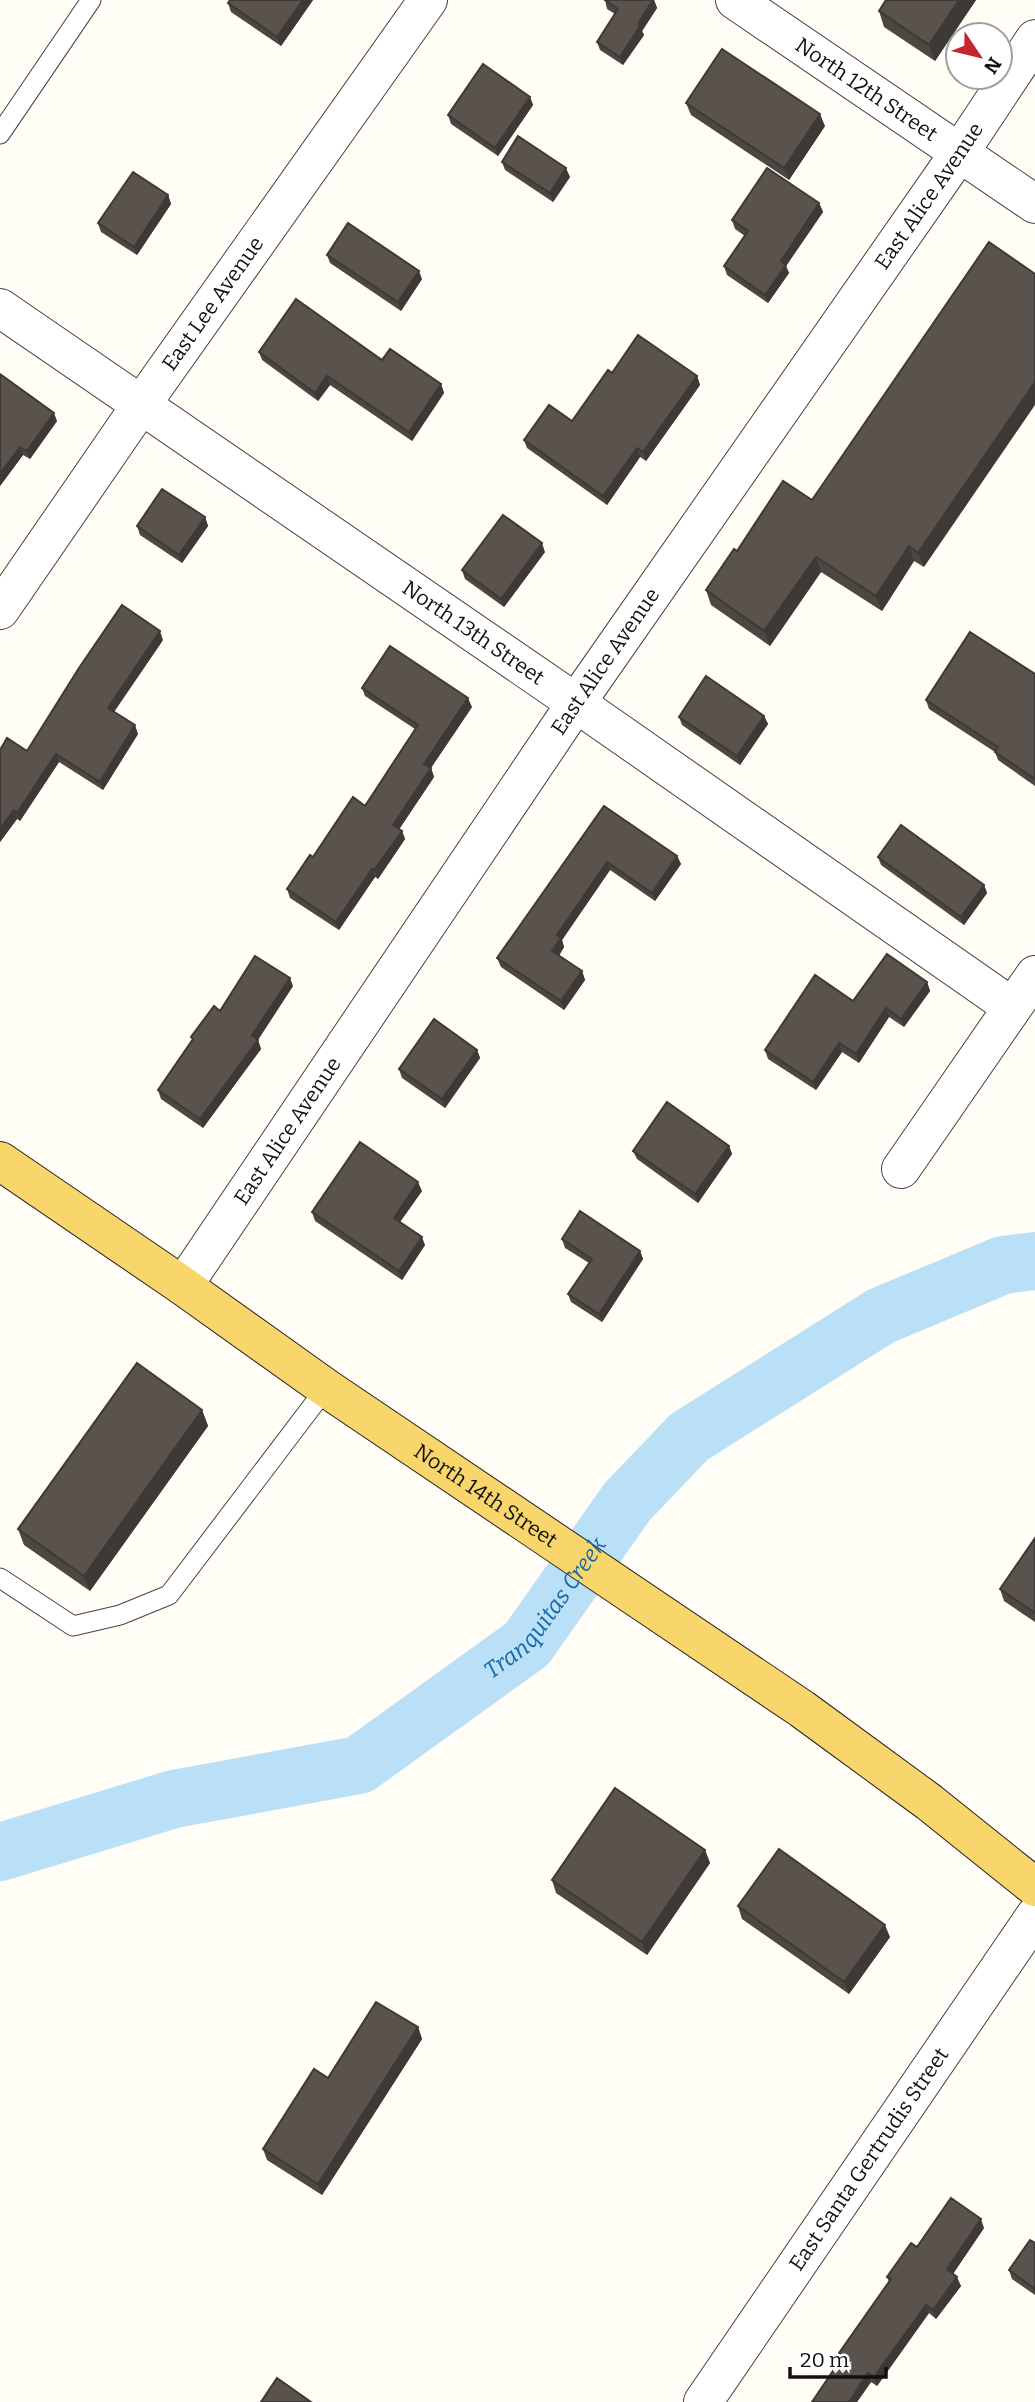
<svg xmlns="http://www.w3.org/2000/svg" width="1035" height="2402" viewBox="0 0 1035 2402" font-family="Bitter,serif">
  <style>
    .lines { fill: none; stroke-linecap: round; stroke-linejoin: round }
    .river { stroke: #b9e0f7; stroke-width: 58 }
    .service-casing { stroke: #444; stroke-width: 21 }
    .minor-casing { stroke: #444; stroke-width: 40 }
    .tertiary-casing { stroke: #444; stroke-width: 40 }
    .primary-casing { stroke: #222; stroke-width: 40 }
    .service { stroke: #fff; stroke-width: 19 }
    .minor { stroke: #fff; stroke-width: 38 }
    .tertiary { stroke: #fff; stroke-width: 38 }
    .primary { stroke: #f9d66b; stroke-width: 38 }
    .wall { fill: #4d4742 }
    .shaded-wall { fill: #3f3936 }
    .building { fill: #5a524d; stroke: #3f3936; stroke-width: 2 }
    .labels { text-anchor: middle; stroke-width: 7; stroke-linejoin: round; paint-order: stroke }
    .street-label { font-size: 21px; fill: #111; stroke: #fff }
    .water-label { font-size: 23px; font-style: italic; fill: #1768a6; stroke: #fff }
  </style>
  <rect width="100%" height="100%" fill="#fffdf5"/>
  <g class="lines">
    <path class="river" id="s1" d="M 0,1852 L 174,1799 L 359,1765 L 527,1644 L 627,1502 L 689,1437 L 881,1316 L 1003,1265 L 1035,1261"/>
    <defs>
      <path id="service" d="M 0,134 L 91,0
        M 0,1578 L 73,1626 L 120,1615 L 169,1595 L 326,1388"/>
      <g id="minor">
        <path id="s2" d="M 735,0 L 1035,204"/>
        <path id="s3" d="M 0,308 L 576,703 L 1012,1007"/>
        <path id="s4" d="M 0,610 L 141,405 L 428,0"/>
        <path d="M 901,1169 L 1035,975"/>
        <path id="s5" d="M 183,1286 L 576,703 L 960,152 L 1035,39"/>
      </g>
      <g id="tertiary">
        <path id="s6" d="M 703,2402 L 1035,1916"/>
      </g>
      <g id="primary">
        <path id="s7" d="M 0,1161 L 183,1286 L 326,1388 L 802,1709 L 929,1802 L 1035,1887"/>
      </g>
    </defs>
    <use href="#service" class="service-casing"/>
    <use href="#minor" class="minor-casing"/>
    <use href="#tertiary" class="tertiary-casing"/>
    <use href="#primary" class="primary-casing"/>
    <use href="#service" class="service"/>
    <use href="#minor" class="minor"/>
    <use href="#tertiary" class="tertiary"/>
    <use href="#primary" class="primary"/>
  </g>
  <path class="wall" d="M 230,0 L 313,0 L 281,46 L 231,12 L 228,3 Z
    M 605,0 L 654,0 L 657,8 L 642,31 L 644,35 L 623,65 L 600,50 L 597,42 L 615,14 L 607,9 Z
    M 886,0 L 976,0 L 935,61 L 884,27 L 879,11 Z
    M 530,97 L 533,105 L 498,156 L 451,124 L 448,115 Z
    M 686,103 L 825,126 L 789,180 L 691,115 Z
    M 502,162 L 570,177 L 553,202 L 505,170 Z
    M 168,195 L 171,204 L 137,255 L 101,232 L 98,223 Z
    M 819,203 L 823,212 L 786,266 L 789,273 L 768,303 L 727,275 L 724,266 L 745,236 L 735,229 L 732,220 Z
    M 989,242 L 924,567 L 914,561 L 882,611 L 821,572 L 770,646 L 711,605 L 706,590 L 737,551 L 812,500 Z
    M 327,255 L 422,279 L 401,311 L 330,263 Z
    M 259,352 L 441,384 L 444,393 L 412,441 L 330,385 L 318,401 L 262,360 Z
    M 612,373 L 697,376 L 700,385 L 646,461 L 640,457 L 607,505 L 527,448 L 524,440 L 572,421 Z
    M 0,374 L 57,421 L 30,459 L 23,455 L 0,486 Z
    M 205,517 L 208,526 L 182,563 L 140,535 L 137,526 Z
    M 545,552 L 504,607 L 465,579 L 462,570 Z
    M 163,640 L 114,712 L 138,734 L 103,790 L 59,762 L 20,821 L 17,819 L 0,842 L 0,750 L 27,751 Z
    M 1035,674 L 1035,786 L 998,760 L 995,752 L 929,709 L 926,700 Z
    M 362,688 L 472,707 L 431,768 L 434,777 L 399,829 L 402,831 L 405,839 L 378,879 L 375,877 L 339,930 L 290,898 L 287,889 L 313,857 L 365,806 L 415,729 L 365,696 Z
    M 764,716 L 768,724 L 740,765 L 682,725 L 679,717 Z
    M 604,806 L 677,856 L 681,864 L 655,901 L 610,870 L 562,940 L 564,947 L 559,956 L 582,971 L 585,980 L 564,1010 L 501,967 L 497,958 Z
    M 878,857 L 984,885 L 987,893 L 964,925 L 881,865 Z
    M 927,982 L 930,991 L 904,1027 L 889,1017 L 859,1063 L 842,1052 L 816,1090 L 768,1059 L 765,1050 L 853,1001 Z
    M 293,986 L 258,1040 L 261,1049 L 203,1128 L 161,1099 L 158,1090 L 192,1040 L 191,1037 L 220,1011 Z
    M 477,1050 L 480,1058 L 445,1108 L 402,1078 L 399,1069 Z
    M 729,1146 L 732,1154 L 698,1203 L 637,1159 L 633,1151 Z
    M 422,1191 L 400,1222 L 425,1245 L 402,1280 L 315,1221 L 312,1212 Z
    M 562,1239 L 640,1251 L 643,1259 L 602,1322 L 571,1302 L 568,1294 L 589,1263 L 565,1248 Z
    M 202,1410 L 208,1426 L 90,1591 L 24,1545 L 18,1529 Z
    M 1035,1538 L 1035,1622 L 1004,1601 L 1000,1589 Z
    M 705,1850 L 710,1863 L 647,1955 L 556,1893 L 552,1880 Z
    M 738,1906 L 890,1937 L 849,1994 L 742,1919 Z
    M 418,2027 L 422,2039 L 322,2195 L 267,2160 L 263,2149 L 328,2078 Z
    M 984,2228 L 953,2274 L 961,2286 L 936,2319 L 929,2313 L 877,2386 L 871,2382 L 857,2402 L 812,2402 L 841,2358 L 839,2353 L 889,2282 L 887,2277 L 917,2247 Z
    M 1035,2243 L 1035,2295 L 1012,2279 L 1009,2270 Z"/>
  <path class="shaded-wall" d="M 303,0 L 313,0 L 281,46 L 277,37 Z
    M 654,0 L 657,8 L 642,31 L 644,35 L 623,65 L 620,57 L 638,24 Z
    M 959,0 L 976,0 L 935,61 L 929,45 Z
    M 530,97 L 533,105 L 498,156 L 495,148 Z
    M 820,114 L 825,126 L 789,180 L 784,168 Z
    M 566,168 L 570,177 L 553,202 L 550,193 Z
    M 168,195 L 171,204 L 137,255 L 134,247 Z
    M 819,203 L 823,212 L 786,266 L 789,273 L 768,303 L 765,295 L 781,261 Z
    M 419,271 L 422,279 L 401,311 L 398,302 Z
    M 327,376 L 330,385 L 318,401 L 315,393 Z
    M 697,376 L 700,385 L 646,461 L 643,452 Z
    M 1035,382 L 1035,405 L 924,567 L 918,553 Z
    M 441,384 L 444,393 L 412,441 L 409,432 Z
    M 54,413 L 57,421 L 30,459 L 27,451 Z
    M 20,447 L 23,455 L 0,486 L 0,474 Z
    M 637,448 L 640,457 L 607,505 L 603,496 Z
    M 205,517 L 208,526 L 182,563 L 179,555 Z
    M 542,543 L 545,552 L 504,607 L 501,599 Z
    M 909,546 L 914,561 L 882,611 L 876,596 Z
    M 816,557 L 821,572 L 770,646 L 764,631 Z
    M 160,631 L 163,640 L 111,716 L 108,708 Z
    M 468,698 L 472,707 L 428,772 L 424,764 Z
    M 764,716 L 768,724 L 740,765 L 737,756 Z
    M 135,725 L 138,734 L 103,790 L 100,782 Z
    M 56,754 L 59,762 L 20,821 L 17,813 Z
    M 431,768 L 434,777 L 396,834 L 393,825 Z
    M 14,810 L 17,819 L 0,842 L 0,829 Z
    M 402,831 L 405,839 L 378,879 L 374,870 Z
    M 677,856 L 681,864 L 655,901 L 652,893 Z
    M 607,862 L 610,870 L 562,940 L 564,947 L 556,960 L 552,951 L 557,935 Z
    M 372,869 L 375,877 L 339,930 L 336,922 Z
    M 984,885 L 987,893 L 964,925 L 961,917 Z
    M 582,971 L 585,980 L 564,1010 L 561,1001 Z
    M 290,978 L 293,986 L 255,1044 L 252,1035 Z
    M 927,982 L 930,991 L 904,1027 L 901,1019 Z
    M 886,1008 L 889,1017 L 859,1063 L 856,1054 Z
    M 258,1040 L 261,1049 L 203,1128 L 200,1119 Z
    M 839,1043 L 842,1052 L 816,1090 L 813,1082 Z
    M 477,1050 L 480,1058 L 445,1108 L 442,1099 Z
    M 729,1146 L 732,1154 L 698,1203 L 695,1194 Z
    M 418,1182 L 422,1191 L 397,1226 L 394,1218 Z
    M 422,1237 L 425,1245 L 402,1280 L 399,1271 Z
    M 640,1251 L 643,1259 L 602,1322 L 599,1314 Z
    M 202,1410 L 208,1426 L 90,1591 L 84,1576 Z
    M 705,1850 L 710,1863 L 647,1955 L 642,1942 Z
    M 885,1925 L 890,1937 L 849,1994 L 844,1982 Z
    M 418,2027 L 422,2039 L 322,2195 L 318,2184 Z
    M 981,2219 L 984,2228 L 950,2278 L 947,2269 Z
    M 957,2277 L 961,2286 L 936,2319 L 933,2310 Z
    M 926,2305 L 929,2313 L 877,2386 L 874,2377 Z
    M 868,2373 L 871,2382 L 857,2402 L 849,2402 Z"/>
  <path class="building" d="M 230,0 L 303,0 L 277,37 L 228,3 Z
    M 605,0 L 653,0 L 638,24 L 640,26 L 620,57 L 597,42 L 618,9 Z
    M 886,0 L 959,0 L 929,45 L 879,11 Z
    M 722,49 L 820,114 L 784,168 L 686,103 Z
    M 483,64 L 530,97 L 495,148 L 448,115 Z
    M 518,136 L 566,168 L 550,193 L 502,162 Z
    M 767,168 L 819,203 L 781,261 L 786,265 L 765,295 L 724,266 L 748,231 L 732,220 Z
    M 133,172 L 168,195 L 134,247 L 98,223 Z
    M 348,223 L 419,271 L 398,302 L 327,255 Z
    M 989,242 L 1035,274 L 1035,382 L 918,553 L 909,546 L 876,596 L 816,557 L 764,631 L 706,590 L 734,549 L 737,551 L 783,481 L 812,500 Z
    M 296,299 L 382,360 L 390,349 L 441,384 L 409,432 L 327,376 L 315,393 L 259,352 Z
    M 638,335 L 697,376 L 643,452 L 637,448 L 603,496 L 524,440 L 549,405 L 572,421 L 608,370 L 612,373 Z
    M 0,374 L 54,413 L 27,451 L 20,447 L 0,474 Z
    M 162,489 L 205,517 L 179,555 L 137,526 Z
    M 503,515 L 542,543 L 501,599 L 462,570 Z
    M 122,605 L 160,631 L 108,708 L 135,725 L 100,782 L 56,754 L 17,813 L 14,810 L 0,829 L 0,750 L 7,738 L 27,751 L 79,668 Z
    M 970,632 L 1035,674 L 1035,779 L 995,752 L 998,747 L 926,700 Z
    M 390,646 L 468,698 L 424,764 L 431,768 L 393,825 L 402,831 L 374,870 L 372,869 L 336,922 L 287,889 L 310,855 L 313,857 L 353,797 L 365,806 L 418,725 L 362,688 Z
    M 706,676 L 764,716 L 737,756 L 679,717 Z
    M 604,806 L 677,856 L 652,893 L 607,862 L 557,935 L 561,938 L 552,951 L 582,971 L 561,1001 L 497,958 Z
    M 901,825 L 984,885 L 961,917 L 878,857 Z
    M 887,954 L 927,982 L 901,1019 L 886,1008 L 856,1054 L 839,1043 L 813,1082 L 765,1050 L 815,975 L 853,1001 Z
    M 255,956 L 290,978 L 252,1035 L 258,1040 L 200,1119 L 158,1090 L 193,1039 L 191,1037 L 214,1006 L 220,1011 Z
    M 434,1019 L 477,1050 L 442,1099 L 399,1069 Z
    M 667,1102 L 729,1146 L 695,1194 L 633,1151 Z
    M 360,1142 L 418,1182 L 394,1218 L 422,1237 L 399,1271 L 312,1212 Z
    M 580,1211 L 640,1251 L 599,1314 L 568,1294 L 592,1259 L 562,1239 Z
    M 137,1363 L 202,1410 L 84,1576 L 18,1529 Z
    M 1035,1538 L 1035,1613 L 1000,1589 Z
    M 615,1788 L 705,1850 L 642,1942 L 552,1880 Z
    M 779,1849 L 885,1925 L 844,1982 L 738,1906 Z
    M 376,2002 L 418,2027 L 318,2184 L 263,2149 L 314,2069 L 328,2078 Z
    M 951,2198 L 981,2219 L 947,2269 L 957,2277 L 933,2310 L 926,2305 L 874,2377 L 868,2373 L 849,2402 L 812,2402 L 843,2356 L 839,2353 L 891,2279 L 887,2277 L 911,2243 L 917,2247 Z
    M 1030,2240 L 1035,2243 L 1035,2289 L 1009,2270 Z
    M 277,2378 L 311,2402 L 261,2402 Z"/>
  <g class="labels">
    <g class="street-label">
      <text dy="7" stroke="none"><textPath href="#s2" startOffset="159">North 12th Street</textPath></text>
      <text dy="7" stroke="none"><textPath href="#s5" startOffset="1321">East Alice Avenue</textPath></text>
      <text dy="7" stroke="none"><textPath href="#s4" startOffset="373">East Lee Avenue</textPath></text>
      <text dy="7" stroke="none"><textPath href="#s3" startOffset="574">North 13th Street</textPath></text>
      <text dy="7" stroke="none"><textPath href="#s5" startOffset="754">East Alice Avenue</textPath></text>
      <text dy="7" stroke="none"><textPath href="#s5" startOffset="187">East Alice Avenue</textPath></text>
      <text dy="7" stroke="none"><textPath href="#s7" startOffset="590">North 14th Street</textPath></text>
      <text dy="7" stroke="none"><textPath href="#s6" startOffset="294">East Santa Gertrudis Street</textPath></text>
    </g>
    <g class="water-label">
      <text dy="8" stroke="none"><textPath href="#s1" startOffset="616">Tranquitas Creek</textPath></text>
    </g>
  </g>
  <g transform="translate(979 56) rotate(125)"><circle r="33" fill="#ffffff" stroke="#a0a0a0" stroke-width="2"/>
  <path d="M0-5L12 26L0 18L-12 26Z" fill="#c4262e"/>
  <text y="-10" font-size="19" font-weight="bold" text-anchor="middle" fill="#111111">N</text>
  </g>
  <path d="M790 2367v10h96v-10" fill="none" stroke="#111111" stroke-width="3.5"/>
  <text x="800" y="2367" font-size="21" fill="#111111" stroke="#ffffff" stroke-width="5" paint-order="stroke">20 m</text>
</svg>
